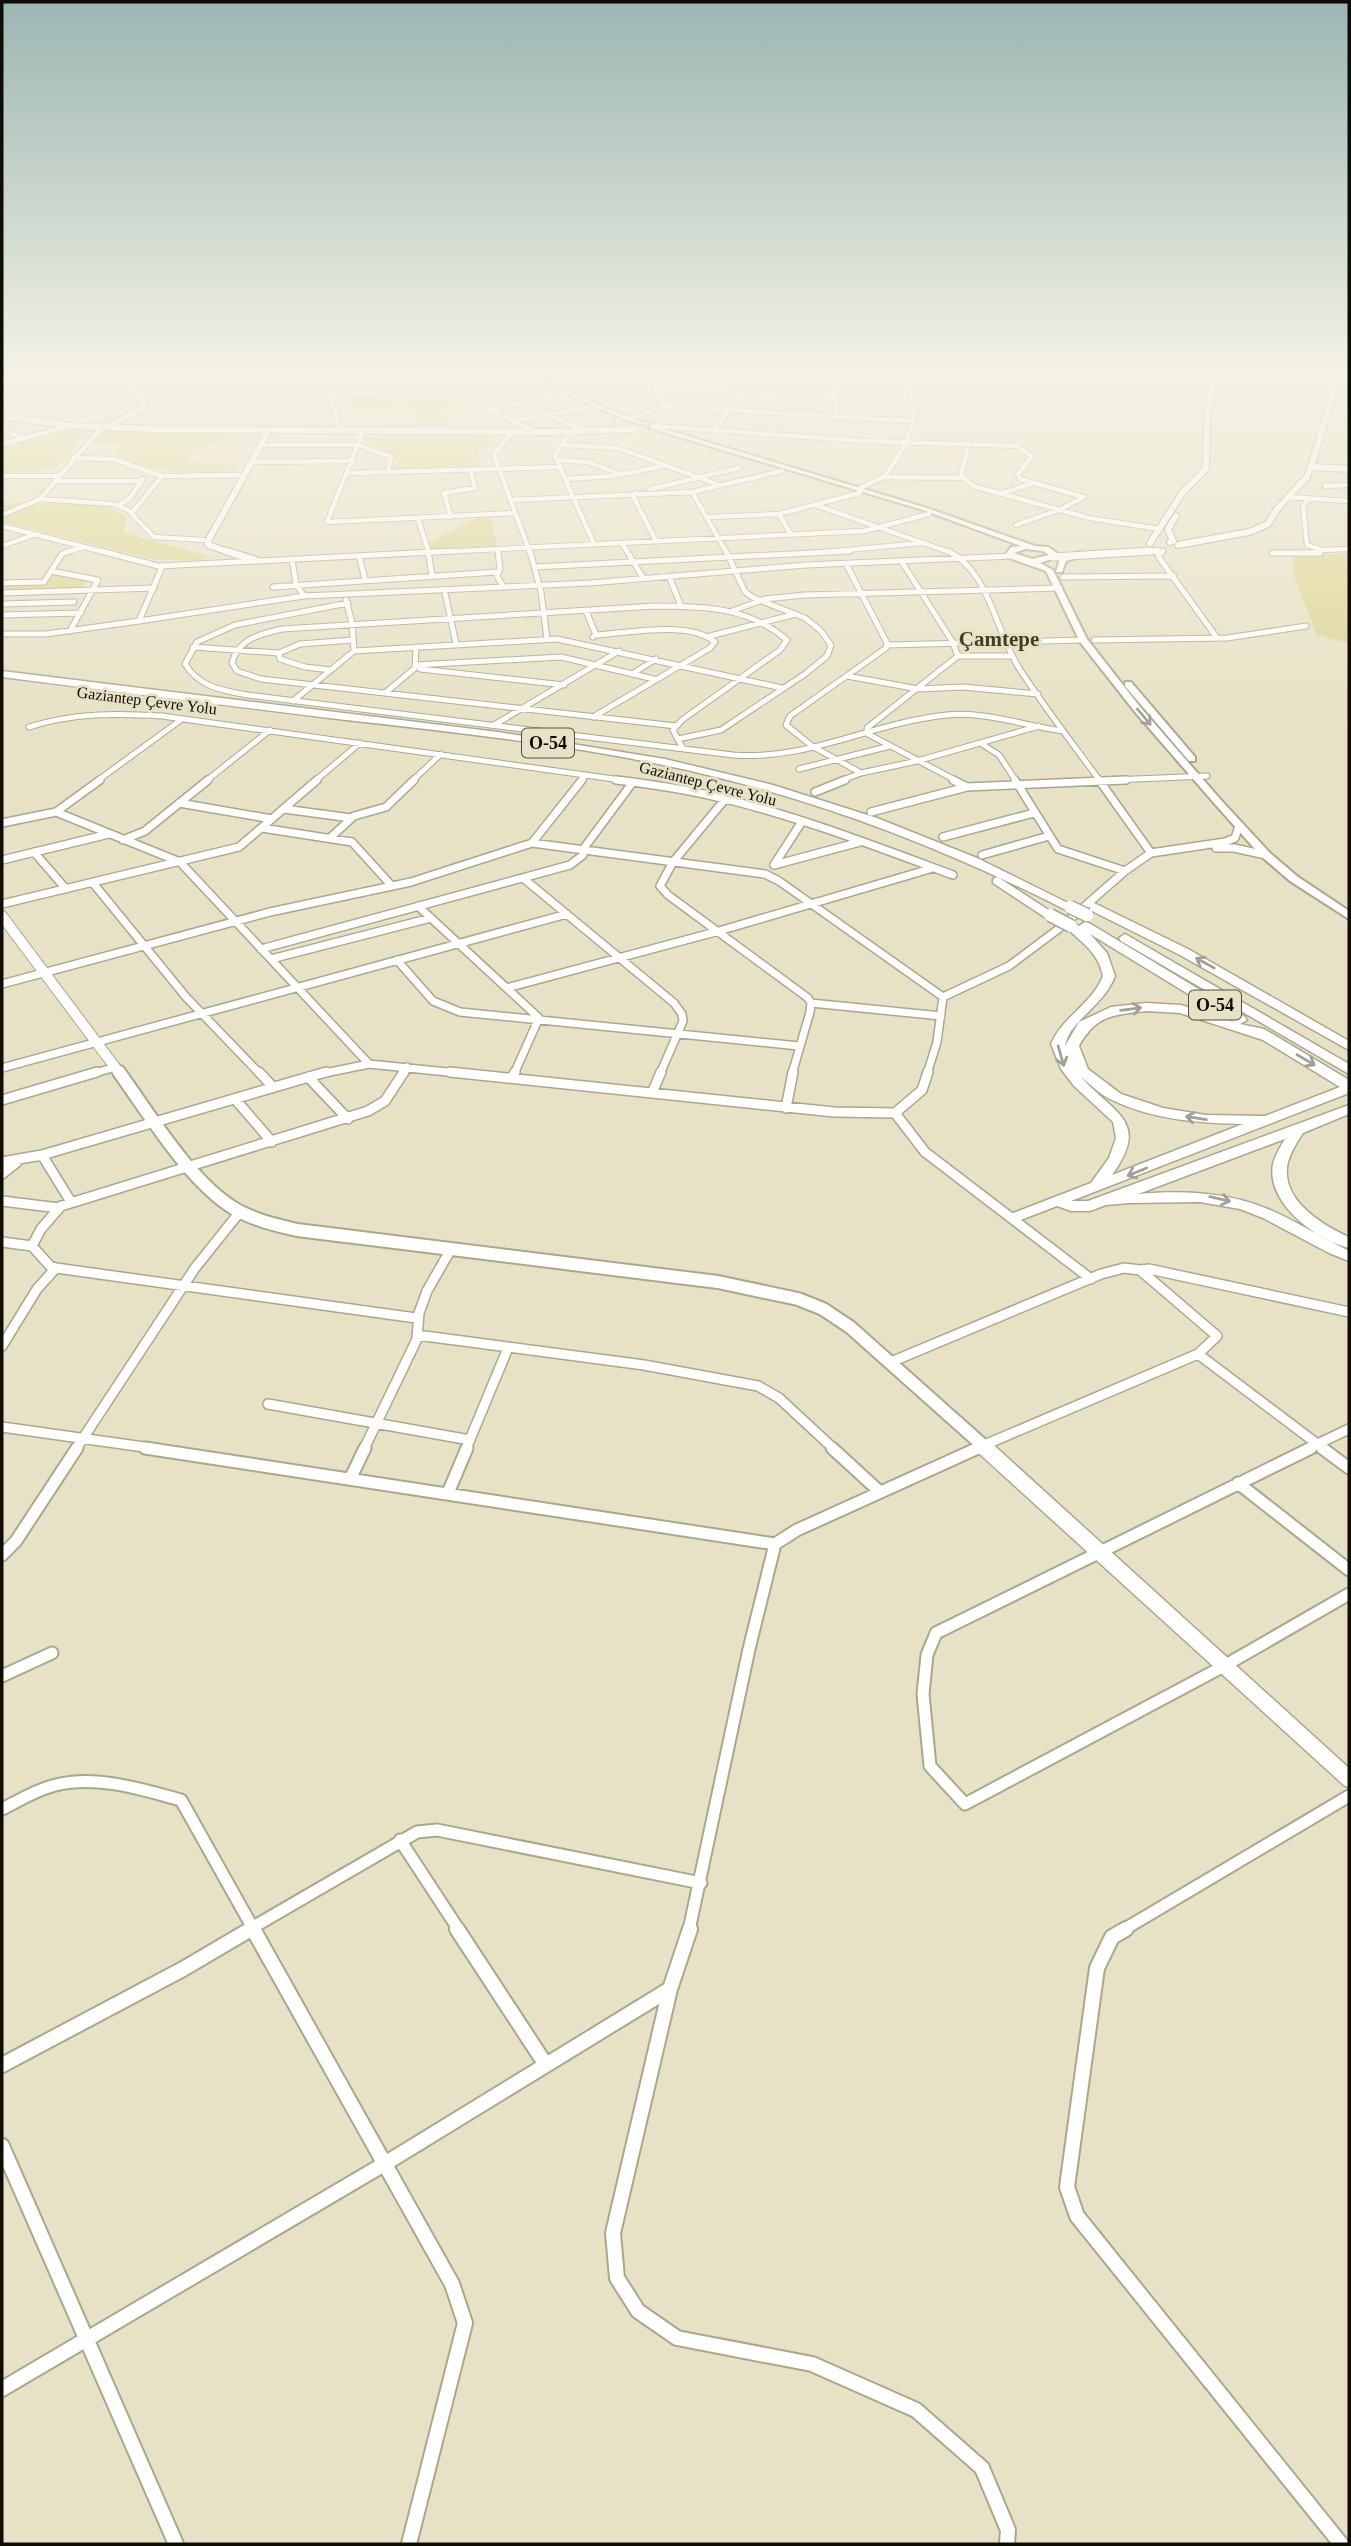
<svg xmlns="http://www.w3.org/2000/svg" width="1351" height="2546" viewBox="0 0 1351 2546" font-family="'Times New Roman',serif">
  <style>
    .green { fill: #dfd591 }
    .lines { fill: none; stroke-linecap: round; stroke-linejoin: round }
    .street-far5-casing { stroke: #aba78b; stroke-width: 6 }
    .street-far4-casing { stroke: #aba78b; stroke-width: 7 }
    .street-far3-casing { stroke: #aba78b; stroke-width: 10 }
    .street-far2-casing { stroke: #aba78b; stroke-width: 12 }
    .street-far1-casing { stroke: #aba78b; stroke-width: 15 }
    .street-casing { stroke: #aba78b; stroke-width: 18 }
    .secondary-far4-casing { stroke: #aba78b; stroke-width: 8 }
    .secondary-far3-casing { stroke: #aba78b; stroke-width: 9 }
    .secondary-far2-casing { stroke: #aba78b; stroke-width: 12 }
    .secondary-far1-casing { stroke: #aba78b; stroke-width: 16 }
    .secondary-casing { stroke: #aba78b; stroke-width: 19 }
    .primary-casing { stroke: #aba78b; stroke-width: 4 }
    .highway-casing { stroke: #aba78b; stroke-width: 3 }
    .street-far5 { stroke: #fff; stroke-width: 4.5 }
    .street-far4 { stroke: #fff; stroke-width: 5 }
    .street-far3 { stroke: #fff; stroke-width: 7 }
    .street-far2 { stroke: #fff; stroke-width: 9 }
    .street-far1 { stroke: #fff; stroke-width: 11 }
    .street { stroke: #fff; stroke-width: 14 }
    .secondary-far4 { stroke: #fff; stroke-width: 6 }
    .secondary-far3 { stroke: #fff; stroke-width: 7 }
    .secondary-far2 { stroke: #fff; stroke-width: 10 }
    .secondary-far1 { stroke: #fff; stroke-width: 12 }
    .secondary { stroke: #fff; stroke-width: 16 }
    .primary { fill: #fff; fill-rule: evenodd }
    .highway { fill: #fff; fill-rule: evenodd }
    .highway-bridge-casing { stroke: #aba78b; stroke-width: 15; stroke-linecap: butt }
    .highway-bridge { stroke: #fff; stroke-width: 12 }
    .oneway { stroke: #9f9f9b }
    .labels { text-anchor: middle; stroke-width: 6; stroke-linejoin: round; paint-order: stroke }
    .far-street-label { font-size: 16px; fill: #0f0e05; stroke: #e7e2c5 }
    .shield { fill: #e7e2c5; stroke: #504e3f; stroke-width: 2 }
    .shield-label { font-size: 18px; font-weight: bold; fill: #0f0e05 }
    .far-district-label { font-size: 21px; font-weight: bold; fill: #423e26; stroke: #e7e2c5 }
  </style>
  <rect width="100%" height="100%" fill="#e7e2c5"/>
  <path class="green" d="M 424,385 L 471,405 L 441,408 L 451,422 L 451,426 L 388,426 L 384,424 L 411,423 L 415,420 L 411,410 L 395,393 L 339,393 L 340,391 Z
    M 389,395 L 404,410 L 360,414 L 346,399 Z
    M 72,429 L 89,429 L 57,468 L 2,475 L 2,446 Z
    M 103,430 L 223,433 L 221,442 L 197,450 L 189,458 L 191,462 L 238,465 L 236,469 C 194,475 158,472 117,459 L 114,453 L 125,443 L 90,443 Z
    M 436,431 L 489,435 L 493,440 L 479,452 L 478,460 L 483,468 L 396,472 L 385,467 L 401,462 L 362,438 L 383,436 L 387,432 Z
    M 2,490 L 5,503 L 102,504 L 126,517 L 124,533 L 208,556 L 202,560 L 156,560 L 2,522 Z
    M 487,516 L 490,516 L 497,547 L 430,550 L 427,544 L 478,517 Z
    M 1349,554 L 1349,643 L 1317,635 L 1294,576 L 1294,555 Z
    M 50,573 L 87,581 L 83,588 L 76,590 L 2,591 L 2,584 L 39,583 Z"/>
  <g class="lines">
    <defs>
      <path id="street-far5" d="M 830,374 L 833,378 L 836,416
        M 526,376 L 537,374
        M 833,378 L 908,383
        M 656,391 L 693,390 L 834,398
        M 482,406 L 529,429
        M 665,406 L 911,421
        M 488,409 L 566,395
        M 548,414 L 581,429
        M 628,419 L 665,406 L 649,374
        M 512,421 L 592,407
        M 653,426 L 865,441 L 1017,446 L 1032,456 L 1018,474 L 1020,479 L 1084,497
        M 340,429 L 335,415 L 337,413 L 328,396 L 378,393
        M 364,429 L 327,522 L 515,513
        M 2,430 L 24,438
        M 714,430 L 742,393
        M 513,431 L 494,455 L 530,553
        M 570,432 L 555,456 L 594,544
        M 2,444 L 77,424
        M 969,444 L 961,475 L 973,486 L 1089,518 L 1159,529
        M 261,445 L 359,445 L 391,457 L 388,472
        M 563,445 L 618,448 L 719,485
        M 73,458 L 113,459 L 162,476 L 132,513
        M 557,460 L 588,462 L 619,474
        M 252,462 L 353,461
        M 349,473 L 560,467
        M 2,476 L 59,476
        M 162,476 L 244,475
        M 700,477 L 739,468
        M 882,477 L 963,478
        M 565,479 L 614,476 L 664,466
        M 55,481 L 142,481
        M 1325,486 L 1349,485
        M 650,489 L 698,478
        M 859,489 L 886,475 L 907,442 L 914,414 L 906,374
        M 692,492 L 727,553
        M 636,493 L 633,496 L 656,541
        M 1000,494 L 1030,484
        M 1289,497 L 1349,501
        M 40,499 L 113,504 L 128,510 L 154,537 L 203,540
        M 510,500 L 692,492 L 782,471
        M 1307,500 L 1303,507 L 1307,545 L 1322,550 L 1349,549
        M 119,505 L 130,498 L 143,479
        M 815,505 L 952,553
        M 779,514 L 790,533
        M 2,515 L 40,499 L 102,427
        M 451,517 L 444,493 L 475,488 L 471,472
        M 709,517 L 779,514 L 860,493
        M 418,519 L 429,553
        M 1016,525 L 1059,510 L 1084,497
        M 2,526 L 108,553
        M 622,543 L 628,553
        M 2,546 L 36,534
        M 498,550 L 498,553
        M 64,553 L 83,547
        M 417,553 L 864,531 L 929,514
        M 814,553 L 922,543
        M 1161,553 L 1163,551
        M 1272,553 L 1320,553"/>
      <path id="street-far4" d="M 70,551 L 62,554 L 51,571 L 98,580 L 70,631
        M 428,551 L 432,575
        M 498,551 L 500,569 L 497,576 L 503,586
        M 530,551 L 541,592 L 547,639
        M 627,551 L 643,578
        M 948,551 C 989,571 996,632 1019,668 C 1044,707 1073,744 1100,781
        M 1163,551 L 1158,556 L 1217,638
        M 1272,553 L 1320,553
        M 359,556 L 365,579
        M 292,559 L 296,584 L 304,596
        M 902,562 L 952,641 L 958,656 L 867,728 L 868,734 L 957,781
        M 846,564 L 887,643 L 886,648 L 790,716 L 786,725 L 812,746 L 861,773
        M 159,566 L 452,551
        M 534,567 L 850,551
        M 669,576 L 681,606
        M 1063,577 L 1174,576
        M 2,583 L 44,582 L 51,571
        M 273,587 L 497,572
        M 2,593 L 154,588
        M 445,593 L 456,644
        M 348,603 L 235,625 L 197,642 L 185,664 C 199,687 223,691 248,695 L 733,755 C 808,761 874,722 947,715 C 986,711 1025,726 1063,731
        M 2,604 L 74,602
        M 586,611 L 596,635 L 593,637
        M 732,611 L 765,599 L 804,595 L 1060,588
        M 2,615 L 81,613
        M 139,621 L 304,596 L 590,583 L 806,565 L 1012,556
        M 2,634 L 46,634 L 139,621 L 162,567 L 101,551
        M 710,636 L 796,614
        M 1094,640 L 1227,638 L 1306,626
        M 886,645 L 1083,640
        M 193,647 L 279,653
        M 354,651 L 557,639 L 782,688
        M 958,656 L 1011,656
        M 415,665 L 561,657 L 654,679
        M 420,669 L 564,685
        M 331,670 L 305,667 L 280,659 L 279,653 L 300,644 L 353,640
        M 632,674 L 656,659
        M 847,676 L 918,689 L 963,687 L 1038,694
        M 385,693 L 415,668 L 416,647
        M 293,701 L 354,651 L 352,623 L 346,600
        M 593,717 L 710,648 L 715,642 C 688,620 629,633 596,635
        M 494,725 L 619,651
        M 676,726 L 261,679 L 237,671 L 232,663 C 238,639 260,634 282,629 L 655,606 C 703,606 749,607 787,640 L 780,650 L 682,720 L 673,730 L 682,747
        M 29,727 C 73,713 116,713 162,716 L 628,781
        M 678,739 L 721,730 L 805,674 L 827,656 L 831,645 L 820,630 L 805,618 L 754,598 L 745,592 L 726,551
        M 982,744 L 999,755 L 1016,781
        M 799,769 L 890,746
        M 97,781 L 182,719
        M 206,781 L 270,730
        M 315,781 L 360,743
        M 412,781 L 441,754
        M 581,781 L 586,775
        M 840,781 L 861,773 L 917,761 L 1039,726
        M 1088,781 L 1207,776"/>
      <path id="street-far3" d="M 616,780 C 650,784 684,789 717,797 C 798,816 875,846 953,875
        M 953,780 L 967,787
        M 1015,780 L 1058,849 L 1125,871
        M 1099,780 L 1151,853 L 1225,842 L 1235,838 L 1239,826
        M 815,792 L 845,780
        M 726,798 L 673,862 L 660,886 L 668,895 L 808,998 L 811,1003 L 810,1012 L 792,1074
        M 179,803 L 272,819
        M 284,809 L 351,818
        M 56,812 L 180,862 L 369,1064
        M 871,812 L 967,787 L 1126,780
        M 2,823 L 56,812 L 100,780
        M 262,828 L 352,842 L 391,885
        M 331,837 L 354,816 L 386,807 L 414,780
        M 943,837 L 1034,813
        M 123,840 L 145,831 L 208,780
        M 532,843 L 765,874 L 779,881 L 943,997 L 937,1042 L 927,1074
        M 1216,848 L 1234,848 L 1266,855
        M 34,852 L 66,889
        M 982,855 L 1049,836
        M 2,860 L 109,834
        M 774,865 L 860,842
        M 774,865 L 801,823
        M 523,878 L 674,1003 L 682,1014 L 683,1021 L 660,1074
        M 93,883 L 186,997 L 260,1074
        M 2,904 L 239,847 L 317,780
        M 418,906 L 539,1018
        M 261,949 L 570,865 L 583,855 L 584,848 L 633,782
        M 271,959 L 431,918
        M 397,960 L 433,1001 L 460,1012 L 799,1046
        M 2,984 L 270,912 L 411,882 L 532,843 L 582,780
        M 507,988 L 719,931 L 933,868
        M 943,997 L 1009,966 L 1061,927 L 1125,871 L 1151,853 L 1157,852
        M 811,1003 L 941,1016
        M 2,1068 L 567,914
        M 91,1074 L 116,1067
        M 320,1074 L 369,1064 L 467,1074
        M 402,1074 L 407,1067
        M 514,1074 L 539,1018"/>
      <path id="street-far2" d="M 259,1072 L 273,1087
        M 404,1072 L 385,1101 L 368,1111 L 61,1206 L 41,1229 L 32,1246 L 50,1266 L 56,1268 L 416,1318
        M 450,1072 L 834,1112 L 895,1113 L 922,1090 L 928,1072
        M 308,1077 L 348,1119
        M 512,1078 L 515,1072
        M 652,1093 L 661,1072
        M 235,1099 L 272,1142
        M 2,1100 L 97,1072
        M 786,1108 L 793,1072
        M 895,1113 L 925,1152 L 1091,1279
        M 42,1155 L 71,1202
        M 2,1162 L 42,1155 L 326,1072
        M 2,1174 L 17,1162
        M 2,1201 L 59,1208
        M 2,1242 L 32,1246
        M 1140,1270 L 1149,1269 L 1349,1312
        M 417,1335 L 644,1365 L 758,1386 L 779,1398 L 834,1449
        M 2,1346 L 37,1289 L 56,1268
        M 1198,1354 L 1324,1449
        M 891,1362 L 1101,1274 L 1124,1268 L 1140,1270 L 1217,1336 L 1198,1354 L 975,1449
        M 268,1404 L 470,1440
        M 2,1427 L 158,1449
        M 76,1449 L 195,1268 L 239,1213
        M 364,1449 L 417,1339 L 419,1313 L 427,1291 L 451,1249
        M 466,1449 L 508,1348
        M 1307,1449 L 1349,1429"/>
      <path id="street-far1" d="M 145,1448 L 775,1544
        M 832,1448 L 880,1492
        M 1311,1448 L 936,1633 L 927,1655 L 923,1694 L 930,1766 L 965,1804 L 1224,1666 L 1349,1594
        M 1322,1448 L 1349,1468
        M 351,1477 L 365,1448
        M 1238,1483 L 1349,1570
        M 448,1493 L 467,1448
        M 2,1555 L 16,1541 L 77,1448
        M 2,1676 L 52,1653
        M 2,1809 C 18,1801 34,1791 52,1786 C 95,1774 140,1789 181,1800 L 254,1930
        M 400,1840 L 459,1930
        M 248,1930 L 417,1832 L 437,1830 L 701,1883
        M 689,1930 L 749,1649 L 775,1544 L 797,1530 L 978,1448
        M 1123,1930 L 1349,1796"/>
      <path id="street" d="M 253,1929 L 452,2284 L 465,2323 L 409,2544
        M 457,1929 L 546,2065
        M 1126,1929 L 1112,1937 L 1097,1968 L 1067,2187 L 1077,2216 L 1341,2544
        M 670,1989 L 613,2233 L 617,2278 L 638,2311 L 677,2338 L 812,2364 L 916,2410 L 982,2468 L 1008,2530 L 1007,2544
        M 2,2065 L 183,1969 L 251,1929
        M 2,2146 L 176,2544
        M 2,2389 L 386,2163 L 670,1989 L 690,1929"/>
      <path id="secondary-far4" d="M 107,374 L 132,387 L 145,402 L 143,407 L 110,426
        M 1179,374 L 1205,377
        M 1206,375 L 1222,378 L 1204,377 Z
        M 1349,381 L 1337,380 L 1311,467 L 1349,469
        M 2,416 L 73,426 L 152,429 L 550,432 L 634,429
        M 1170,542 L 1173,541 L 1168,529 L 1176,516
        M 1150,543 L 1183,492 L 1206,469 L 1207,413 L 1214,383 L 1208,378
        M 1178,545 L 1249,532 L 1268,524 L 1277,509 L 1307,477 L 1311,467
        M 232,553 L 208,545 L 208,541 L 267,434 L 265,432
        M 1120,553 L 1158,551"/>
      <path id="secondary-far3" d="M 226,551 L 255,560
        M 1053,557 L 1150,551"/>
      <path id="secondary-far2" d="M 2,916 L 120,1074"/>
      <path id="secondary-far1" d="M 119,1072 C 150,1115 190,1182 235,1209 C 254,1220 276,1225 297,1230 L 718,1282 L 798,1299 L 823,1309 L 850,1327 L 987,1449"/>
      <path id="secondary" d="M 985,1448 L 1349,1779"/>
      <path id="primary" d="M 519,374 L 528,374 L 630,418 L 649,423 L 646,425 L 626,420 Z
        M 651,425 L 927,508 L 1035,546 L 1048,547 L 1057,553 L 1057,557 L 1040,563 L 1053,570 L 1087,639 L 1141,708 L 1220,799 L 1270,853 L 1298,877 L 1349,911 L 1349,919 L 1290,881 L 1262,857 L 1214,803 L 1135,712 L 1080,642 L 1046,571 L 1012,559 L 1006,554 L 1011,547 L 1021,546 L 923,510 L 649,428 ZM 1025,549 L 1043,551 L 1049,555 L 1032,559 L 1014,553 Z
        M 1080,552 L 1084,554 L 1083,556 L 1066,561 L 1062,572 L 1056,572 L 1060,558 Z
        M 1125,682 L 1131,682 L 1195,757 L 1195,761 L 1189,761 L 1125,686 Z"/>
      <path id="highway" d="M 2,671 L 498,732 L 665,759 L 773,785 L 877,818 L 977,858 L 1076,907 L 1074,910 L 1066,910 C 954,853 838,807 716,777 C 595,747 470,734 346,720 C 232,706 117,692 2,677 Z
        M 997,877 L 1001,879 L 1056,915 L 1050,919 L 1046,918 L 993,883 L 993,879 Z
        M 1094,903 L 1188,949 L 1349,1041 L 1349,1050 L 1180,955 L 1090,910 L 1090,904 Z
        M 1071,922 L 1079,926 L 1085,922 L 1089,923 L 1245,1017 L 1247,1020 L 1240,1024 L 1264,1029 L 1349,1080 L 1349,1093 L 1071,1201 L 1088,1201 L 1349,1105 L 1349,1114 L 1303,1133 C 1297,1142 1291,1152 1288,1162 C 1279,1199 1322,1225 1349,1237 L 1349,1248 C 1316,1240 1266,1203 1273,1164 C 1275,1156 1280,1147 1285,1139 L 1138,1194 C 1185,1190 1233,1192 1277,1213 C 1301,1224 1324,1239 1349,1251 L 1349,1261 L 1329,1253 L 1263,1218 L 1240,1209 L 1200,1202 L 1130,1203 L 1106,1205 L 1090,1211 L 1071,1211 L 1057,1206 L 1018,1221 L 1008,1221 L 1005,1218 L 1008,1215 L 1091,1183 L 1109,1158 L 1116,1138 L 1113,1122 L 1074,1086 L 1061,1069 L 1051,1044 C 1063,1016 1092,1004 1103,976 C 1098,951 1081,943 1065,926 ZM 1090,934 L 1234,1022 L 1181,1005 L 1146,1003 L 1111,1007 L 1079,1022 L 1065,1046 C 1069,1021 1104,1006 1115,976 L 1107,953 ZM 1146,1011 L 1180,1013 L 1263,1040 L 1340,1087 L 1265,1116 L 1206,1115 L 1163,1108 L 1121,1094 L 1088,1069 L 1079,1046 C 1096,1015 1113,1015 1146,1011 ZM 1081,1077 C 1091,1085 1101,1095 1112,1100 C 1153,1120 1200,1123 1243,1124 L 1112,1175 C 1151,1121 1114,1114 1081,1077 Z
        M 1125,934 L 1349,1064 L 1349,1074 L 1121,941 L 1119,938 Z"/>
    </defs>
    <use href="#street-far5" class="street-far5-casing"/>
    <use href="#street-far4" class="street-far4-casing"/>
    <use href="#street-far3" class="street-far3-casing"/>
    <use href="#street-far2" class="street-far2-casing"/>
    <use href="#street-far1" class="street-far1-casing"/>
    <use href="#street" class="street-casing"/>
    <use href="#secondary-far4" class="secondary-far4-casing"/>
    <use href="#secondary-far3" class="secondary-far3-casing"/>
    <use href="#secondary-far2" class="secondary-far2-casing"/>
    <use href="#secondary-far1" class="secondary-far1-casing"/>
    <use href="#secondary" class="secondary-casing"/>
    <use href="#primary" class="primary-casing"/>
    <use href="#highway" class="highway-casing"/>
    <use href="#street-far5" class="street-far5"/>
    <use href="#street-far4" class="street-far4"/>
    <use href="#street-far3" class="street-far3"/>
    <use href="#street-far2" class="street-far2"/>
    <use href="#street-far1" class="street-far1"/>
    <use href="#street" class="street"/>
    <use href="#secondary-far4" class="secondary-far4"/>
    <use href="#secondary-far3" class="secondary-far3"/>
    <use href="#secondary-far2" class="secondary-far2"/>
    <use href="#secondary-far1" class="secondary-far1"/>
    <use href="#secondary" class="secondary"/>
    <use href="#primary" class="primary"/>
    <use href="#highway" class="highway"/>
    <defs>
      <path id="highway-bridge" d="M 1070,907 L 1087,915
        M 1050,915 L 1071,926"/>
    </defs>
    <use href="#highway-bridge" class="highway-bridge-casing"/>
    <use href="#highway-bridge" class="highway-bridge"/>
  </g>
  <defs><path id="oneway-shaft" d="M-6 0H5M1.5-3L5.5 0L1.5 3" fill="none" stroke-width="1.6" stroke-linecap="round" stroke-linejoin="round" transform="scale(1.75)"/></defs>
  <g class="oneway">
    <use href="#oneway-shaft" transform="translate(1144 717) rotate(50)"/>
    <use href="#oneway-shaft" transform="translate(1205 963) rotate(-151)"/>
    <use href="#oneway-shaft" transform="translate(1131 1009) rotate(-7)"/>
    <use href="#oneway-shaft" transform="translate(1061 1056) rotate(74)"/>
    <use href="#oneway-shaft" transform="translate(1306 1060) rotate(31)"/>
    <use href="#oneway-shaft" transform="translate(1196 1118) rotate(-171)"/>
    <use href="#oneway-shaft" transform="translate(1137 1172) rotate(158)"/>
    <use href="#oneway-shaft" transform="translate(1220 1199) rotate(13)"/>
  </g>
  <linearGradient id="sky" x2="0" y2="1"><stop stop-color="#9bb6b2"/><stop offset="0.51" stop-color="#f4f2e5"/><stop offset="1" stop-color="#f4f2e5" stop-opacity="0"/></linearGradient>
  <rect width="1351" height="731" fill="url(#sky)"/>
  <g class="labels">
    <g class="far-street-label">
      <text transform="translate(147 700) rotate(7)" y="6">Gaziantep Çevre Yolu</text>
      <text transform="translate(708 783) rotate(14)" y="6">Gaziantep Çevre Yolu</text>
    </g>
    <g class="shield">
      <rect x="522" y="728.5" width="52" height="29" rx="5"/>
      <rect x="1189" y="990.5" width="52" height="29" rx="5"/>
    </g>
    <g class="shield-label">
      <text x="548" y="749">O-54</text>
      <text x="1215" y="1011">O-54</text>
    </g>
    <g class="far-district-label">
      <text x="999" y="646">Çamtepe</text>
    </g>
  </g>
  <rect width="1351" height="2546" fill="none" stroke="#0f0e05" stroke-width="7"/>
</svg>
